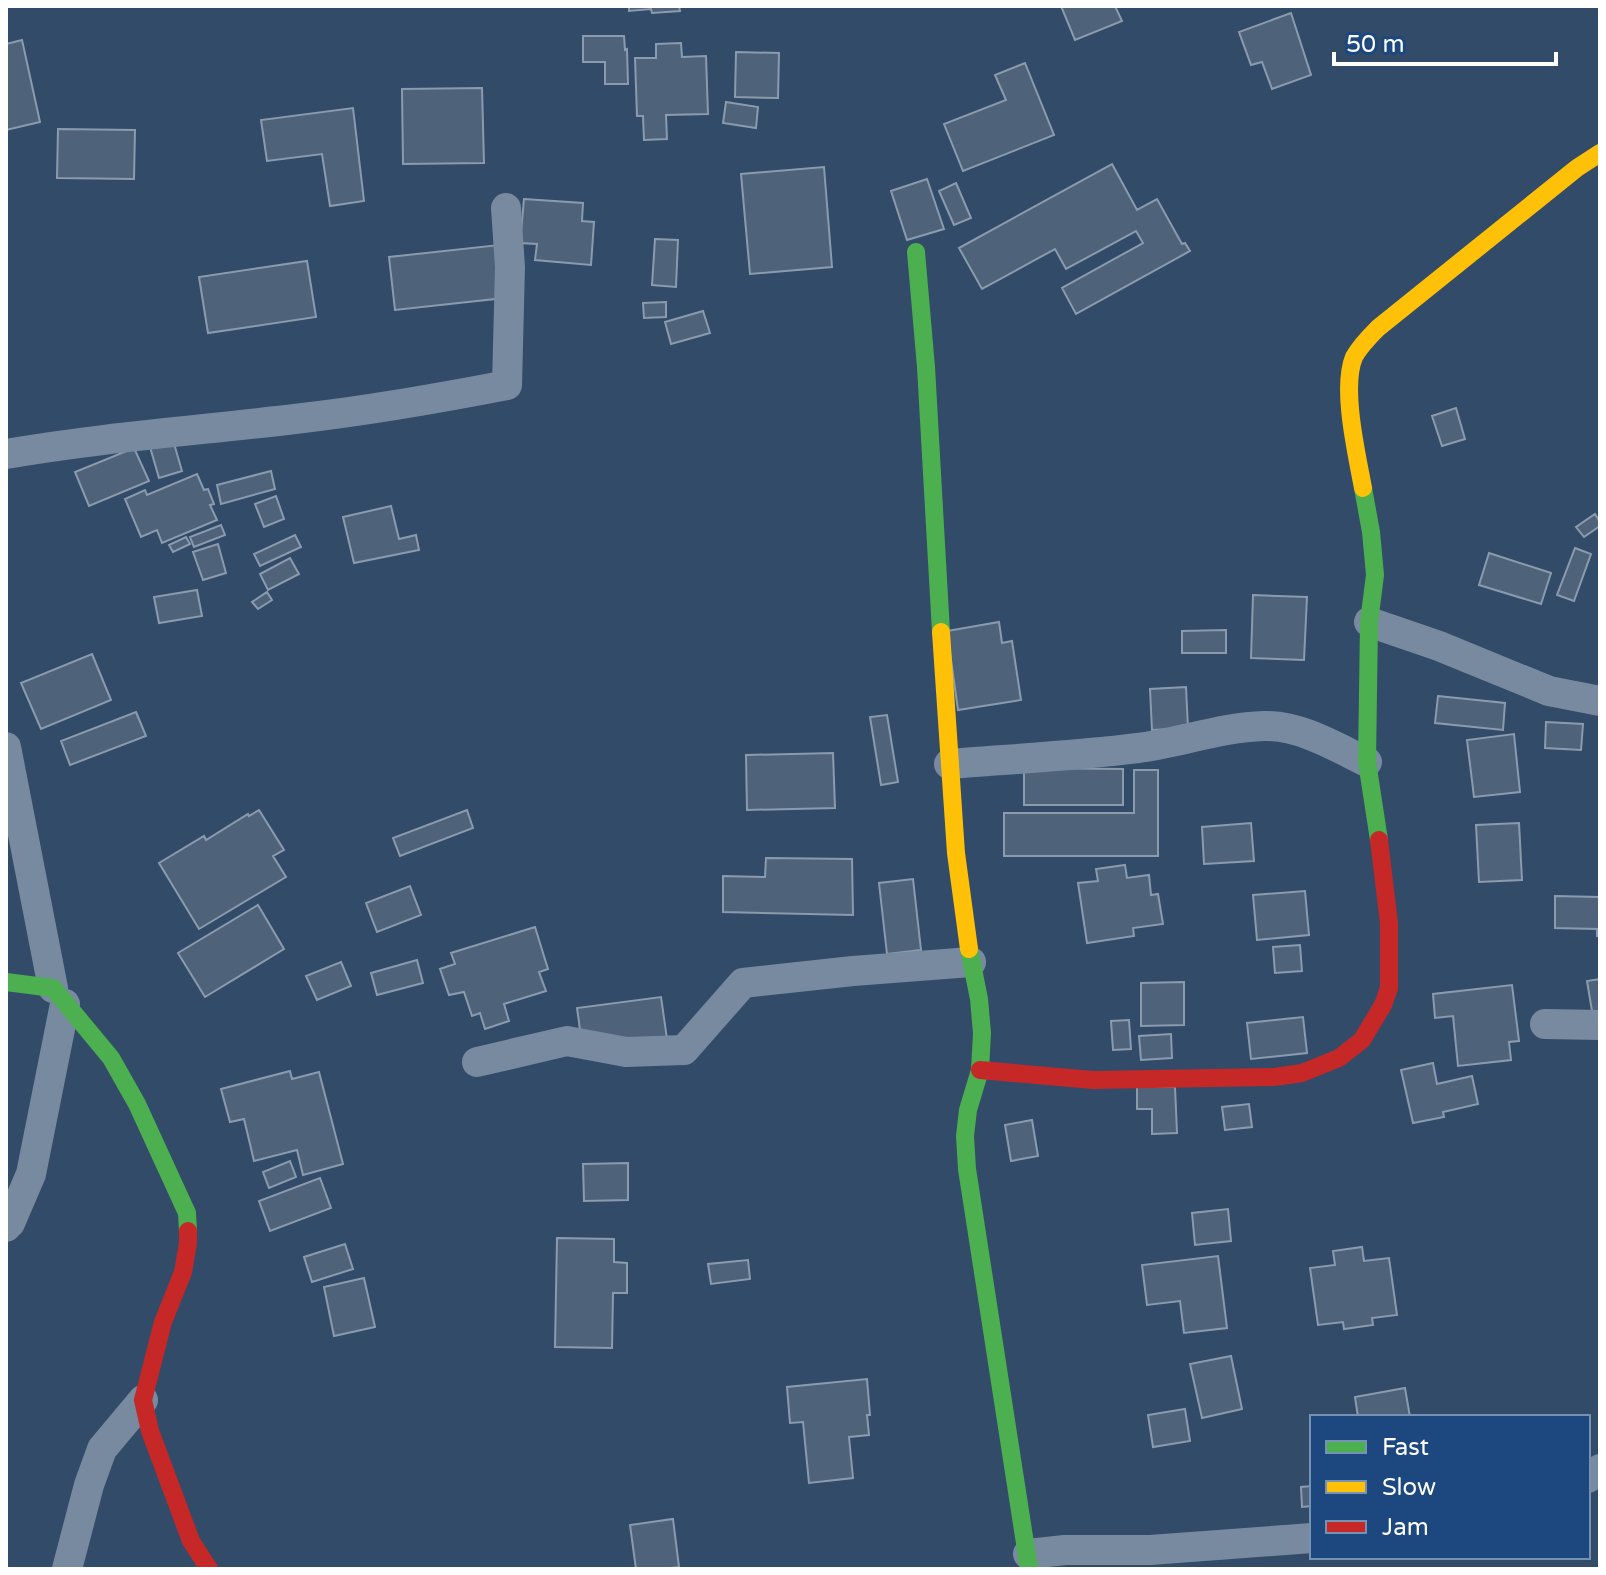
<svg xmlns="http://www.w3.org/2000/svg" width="1606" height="1575" viewBox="0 0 1606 1575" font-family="'Varela Round',sans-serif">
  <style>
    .building { fill: #4e627a; stroke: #8b9bae; stroke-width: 2 }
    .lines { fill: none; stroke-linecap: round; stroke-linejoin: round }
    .street { stroke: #788a9f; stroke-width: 30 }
    .fast { stroke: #4caf50; stroke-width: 18 }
    .slow { stroke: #ffc107; stroke-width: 18 }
    .jam { stroke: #c62828; stroke-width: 18 }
  </style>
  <rect width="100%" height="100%" fill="#324b69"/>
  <path class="building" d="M 629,6 L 679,6 L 680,11 L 652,13 L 651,9 L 629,11 Z
    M 1061,6 L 1115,6 L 1122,21 L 1075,40 Z
    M 1291,13 L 1311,75 L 1272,89 L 1262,62 L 1251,65 L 1239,32 Z
    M 583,36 L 624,36 L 625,50 L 627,49 L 628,84 L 605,84 L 605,62 L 583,62 Z
    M 22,40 L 40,122 L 6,130 L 6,44 Z
    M 681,43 L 682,57 L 706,56 L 708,114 L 666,115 L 667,139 L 644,140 L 643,116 L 637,116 L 635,58 L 656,58 L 656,44 Z
    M 736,52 L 779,53 L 778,98 L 735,97 Z
    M 1025,63 L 1054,135 L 963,171 L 944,124 L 1006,100 L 995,75 Z
    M 482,88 L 484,163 L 403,164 L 402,89 Z
    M 726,102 L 758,107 L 756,128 L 723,123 Z
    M 353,108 L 364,201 L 330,206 L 322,154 L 267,161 L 261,120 Z
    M 58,129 L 135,130 L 134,179 L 57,178 Z
    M 1112,164 L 1137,210 L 1157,199 L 1182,244 L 1185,243 L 1190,251 L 1076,314 L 1062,288 L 1143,243 L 1136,231 L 1066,269 L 1055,249 L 982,289 L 959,248 Z
    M 824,167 L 832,267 L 750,274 L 741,174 Z
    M 927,179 L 944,229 L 907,240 L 891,191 Z
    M 956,183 L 971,218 L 954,225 L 939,191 Z
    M 524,199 L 583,203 L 582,221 L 594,222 L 591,265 L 535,260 L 537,244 L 520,243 Z
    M 655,239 L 678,240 L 676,287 L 652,285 Z
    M 499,245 L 504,298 L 395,310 L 389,257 Z
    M 307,261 L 316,317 L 208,333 L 199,277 Z
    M 666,302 L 666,317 L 644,318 L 643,303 Z
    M 703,311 L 710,333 L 671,344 L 665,322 Z
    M 1456,408 L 1465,439 L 1442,446 L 1432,416 Z
    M 173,440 L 182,471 L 159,478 L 150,447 Z
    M 134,448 L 149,481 L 89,506 L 75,472 Z
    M 271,471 L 275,489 L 221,504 L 217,485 Z
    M 197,474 L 204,490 L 208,489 L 214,504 L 210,505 L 217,520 L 162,543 L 157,530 L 141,537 L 125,499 L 145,490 L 147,495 Z
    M 276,496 L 284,519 L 264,527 L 255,504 Z
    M 391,506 L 399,539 L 416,535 L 419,550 L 354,563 L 343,517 Z
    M 1595,514 L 1600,522 L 1600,526 L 1584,537 L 1576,527 Z
    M 221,525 L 225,535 L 194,547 L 190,537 Z
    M 295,535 L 301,547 L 260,566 L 254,554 Z
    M 186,537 L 190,544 L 173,552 L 169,545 Z
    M 218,544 L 226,573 L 203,580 L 193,552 Z
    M 1575,548 L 1591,554 L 1574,601 L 1557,595 Z
    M 1489,553 L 1551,573 L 1541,604 L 1479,585 Z
    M 290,558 L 299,574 L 268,590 L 260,574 Z
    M 197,590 L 202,616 L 159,623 L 154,597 Z
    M 267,592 L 272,600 L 258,609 L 252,602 Z
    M 1253,595 L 1307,597 L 1304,660 L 1251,658 Z
    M 999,622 L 1002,643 L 1012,641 L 1021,700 L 958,710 L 947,631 Z
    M 1226,630 L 1226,653 L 1182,653 L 1182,631 Z
    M 92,654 L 111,700 L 41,729 L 21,683 Z
    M 1186,687 L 1188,728 L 1152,730 L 1150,689 Z
    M 1438,696 L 1505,703 L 1503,730 L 1435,723 Z
    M 136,712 L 146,736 L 70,765 L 61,741 Z
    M 887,715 L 898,782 L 881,785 L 870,717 Z
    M 1546,722 L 1583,724 L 1581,750 L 1545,748 Z
    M 1514,734 L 1520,792 L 1474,797 L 1467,740 Z
    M 833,753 L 835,808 L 747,810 L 746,755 Z
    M 1024,768 L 1123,769 L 1123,805 L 1024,805 Z
    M 1134,770 L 1158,770 L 1158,856 L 1004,856 L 1004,813 L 1134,813 Z
    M 259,810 L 284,850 L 273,856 L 286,877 L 199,929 L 159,863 L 204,836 L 206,840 L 248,814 L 249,816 Z
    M 467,810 L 473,828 L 400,856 L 393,838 Z
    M 1251,823 L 1254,861 L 1204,864 L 1202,827 Z
    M 1519,823 L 1522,880 L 1479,882 L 1476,825 Z
    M 766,858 L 852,859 L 853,915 L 723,912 L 723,876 L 765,877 Z
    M 1125,865 L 1127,878 L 1149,875 L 1151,895 L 1158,894 L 1163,924 L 1133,928 L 1134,936 L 1087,943 L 1078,883 L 1098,881 L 1096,869 Z
    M 913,879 L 921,950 L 887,954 L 879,883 Z
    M 410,886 L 421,915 L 377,932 L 366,903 Z
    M 1305,891 L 1309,935 L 1257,940 L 1253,895 Z
    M 1555,896 L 1600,897 L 1600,936 L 1597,936 L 1597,929 L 1555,928 Z
    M 258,905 L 284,949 L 205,997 L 178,953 Z
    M 535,927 L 548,969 L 539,972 L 546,991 L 504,1004 L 509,1021 L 485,1029 L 480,1013 L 472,1016 L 464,992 L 449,995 L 440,969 L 455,964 L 451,953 Z
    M 1300,945 L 1302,971 L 1275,973 L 1273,947 Z
    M 417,960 L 423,983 L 377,995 L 371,973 Z
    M 341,962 L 351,986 L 317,1000 L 306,976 Z
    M 1600,979 L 1600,1016 L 1593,1017 L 1587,981 Z
    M 1184,982 L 1184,1025 L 1141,1026 L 1141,983 Z
    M 1512,985 L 1519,1041 L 1509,1042 L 1511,1060 L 1458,1066 L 1453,1016 L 1435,1018 L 1433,994 Z
    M 661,997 L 668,1046 L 584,1058 L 577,1008 Z
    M 1303,1017 L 1307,1053 L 1251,1059 L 1247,1023 Z
    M 1129,1020 L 1131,1049 L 1113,1050 L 1111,1021 Z
    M 1171,1034 L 1172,1058 L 1141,1060 L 1139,1036 Z
    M 1433,1063 L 1437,1084 L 1472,1076 L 1478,1104 L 1443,1112 L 1444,1117 L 1413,1123 L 1401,1070 Z
    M 290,1071 L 292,1079 L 319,1072 L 343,1164 L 303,1175 L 297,1150 L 254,1161 L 244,1119 L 230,1122 L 221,1089 Z
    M 1137,1087 L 1175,1087 L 1177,1133 L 1152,1134 L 1152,1109 L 1137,1109 Z
    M 1249,1104 L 1252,1127 L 1225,1130 L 1222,1107 Z
    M 1032,1120 L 1038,1156 L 1011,1161 L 1005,1125 Z
    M 290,1161 L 296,1177 L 269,1188 L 263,1172 Z
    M 628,1163 L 628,1200 L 584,1201 L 583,1164 Z
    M 320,1178 L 331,1208 L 270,1231 L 259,1201 Z
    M 1228,1209 L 1231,1241 L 1195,1245 L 1192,1213 Z
    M 557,1238 L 614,1239 L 614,1262 L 627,1263 L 627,1293 L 613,1293 L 612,1348 L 555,1347 Z
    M 345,1244 L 353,1269 L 312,1282 L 304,1257 Z
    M 1362,1247 L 1364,1261 L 1389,1258 L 1397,1315 L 1372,1318 L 1373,1325 L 1344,1329 L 1343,1322 L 1318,1325 L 1310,1268 L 1335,1265 L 1333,1251 Z
    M 1218,1256 L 1227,1328 L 1184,1333 L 1180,1301 L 1147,1305 L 1142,1265 Z
    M 748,1260 L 750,1279 L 711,1284 L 708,1264 Z
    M 364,1278 L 375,1327 L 334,1336 L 324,1287 Z
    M 1231,1356 L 1242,1409 L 1202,1418 L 1190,1364 Z
    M 867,1379 L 870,1415 L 867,1415 L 869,1435 L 849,1437 L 853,1478 L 809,1483 L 803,1422 L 790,1423 L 787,1387 Z
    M 1405,1388 L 1410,1417 L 1358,1417 L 1355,1397 Z
    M 1185,1409 L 1190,1441 L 1153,1447 L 1148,1415 Z
    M 1312,1486 L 1312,1506 L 1302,1507 L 1301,1487 Z
    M 673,1519 L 679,1567 L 663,1569 L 636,1569 L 630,1525 Z"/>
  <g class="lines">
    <path class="street" d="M 6,454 C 104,437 204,430 303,418 C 371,410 440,398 507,385 L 510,267 L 506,208
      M 1369,622 L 1439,646 L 1549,691 L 1600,701
      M 6,747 L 53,988
      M 949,764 C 1012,759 1075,756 1138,748 C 1179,743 1222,727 1264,726 C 1300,725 1336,747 1367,762
      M 1545,1024 L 1600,1025
      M 477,1062 L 567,1041 L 626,1052 L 684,1050 L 743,983 L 853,971 L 971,962
      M 6,1227 L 10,1223 L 31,1174 L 65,1004
      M 1588,1478 L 1600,1469
      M 1028,1554 L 1065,1550 L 1150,1550 L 1312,1538
      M 67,1569 L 89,1485 L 102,1449 L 143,1400"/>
    <path class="fast" d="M 916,252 L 926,367 L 941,632
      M 1363,488 L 1371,532 L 1375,575 L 1369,622 L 1367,762 L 1379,840
      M 969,949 L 979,999 L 982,1033 L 980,1070 L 968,1110 L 965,1136 L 967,1169 L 1029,1569
      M 6,982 L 53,988 L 111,1058 L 137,1104 L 187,1213 L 188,1231"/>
    <path class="slow" d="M 1363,488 C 1357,455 1341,388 1354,357 C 1360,346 1369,337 1378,328 L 1577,168 L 1600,153
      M 941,632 L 956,853 L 969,949"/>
    <path class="jam" d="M 980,1070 L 1093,1080 L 1274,1077 L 1302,1073 L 1339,1058 L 1362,1040 L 1383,1005 L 1389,988 L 1389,923 L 1379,840
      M 188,1231 L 188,1243 L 183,1272 L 163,1322 L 143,1400 L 150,1431 L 191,1541 L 209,1569"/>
  </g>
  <rect width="1606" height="1575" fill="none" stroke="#ffffff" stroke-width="16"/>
  <rect x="1310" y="1415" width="280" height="144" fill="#1c487f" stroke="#7791b2" stroke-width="2"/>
  <rect x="1326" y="1441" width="40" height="12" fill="#4caf50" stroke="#7791b2" stroke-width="2"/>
  <text x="1382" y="1455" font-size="24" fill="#ffffff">Fast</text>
  <rect x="1326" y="1481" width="40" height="12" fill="#ffc107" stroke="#7791b2" stroke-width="2"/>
  <text x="1382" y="1495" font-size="24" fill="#ffffff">Slow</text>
  <rect x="1326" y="1521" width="40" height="12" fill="#c62828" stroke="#7791b2" stroke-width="2"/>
  <text x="1382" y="1535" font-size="24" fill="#ffffff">Jam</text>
  <path d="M1334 52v12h222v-12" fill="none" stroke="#ffffff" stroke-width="4"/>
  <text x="1346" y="52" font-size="24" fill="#ffffff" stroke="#1c487f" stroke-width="6" paint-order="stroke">50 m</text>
</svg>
